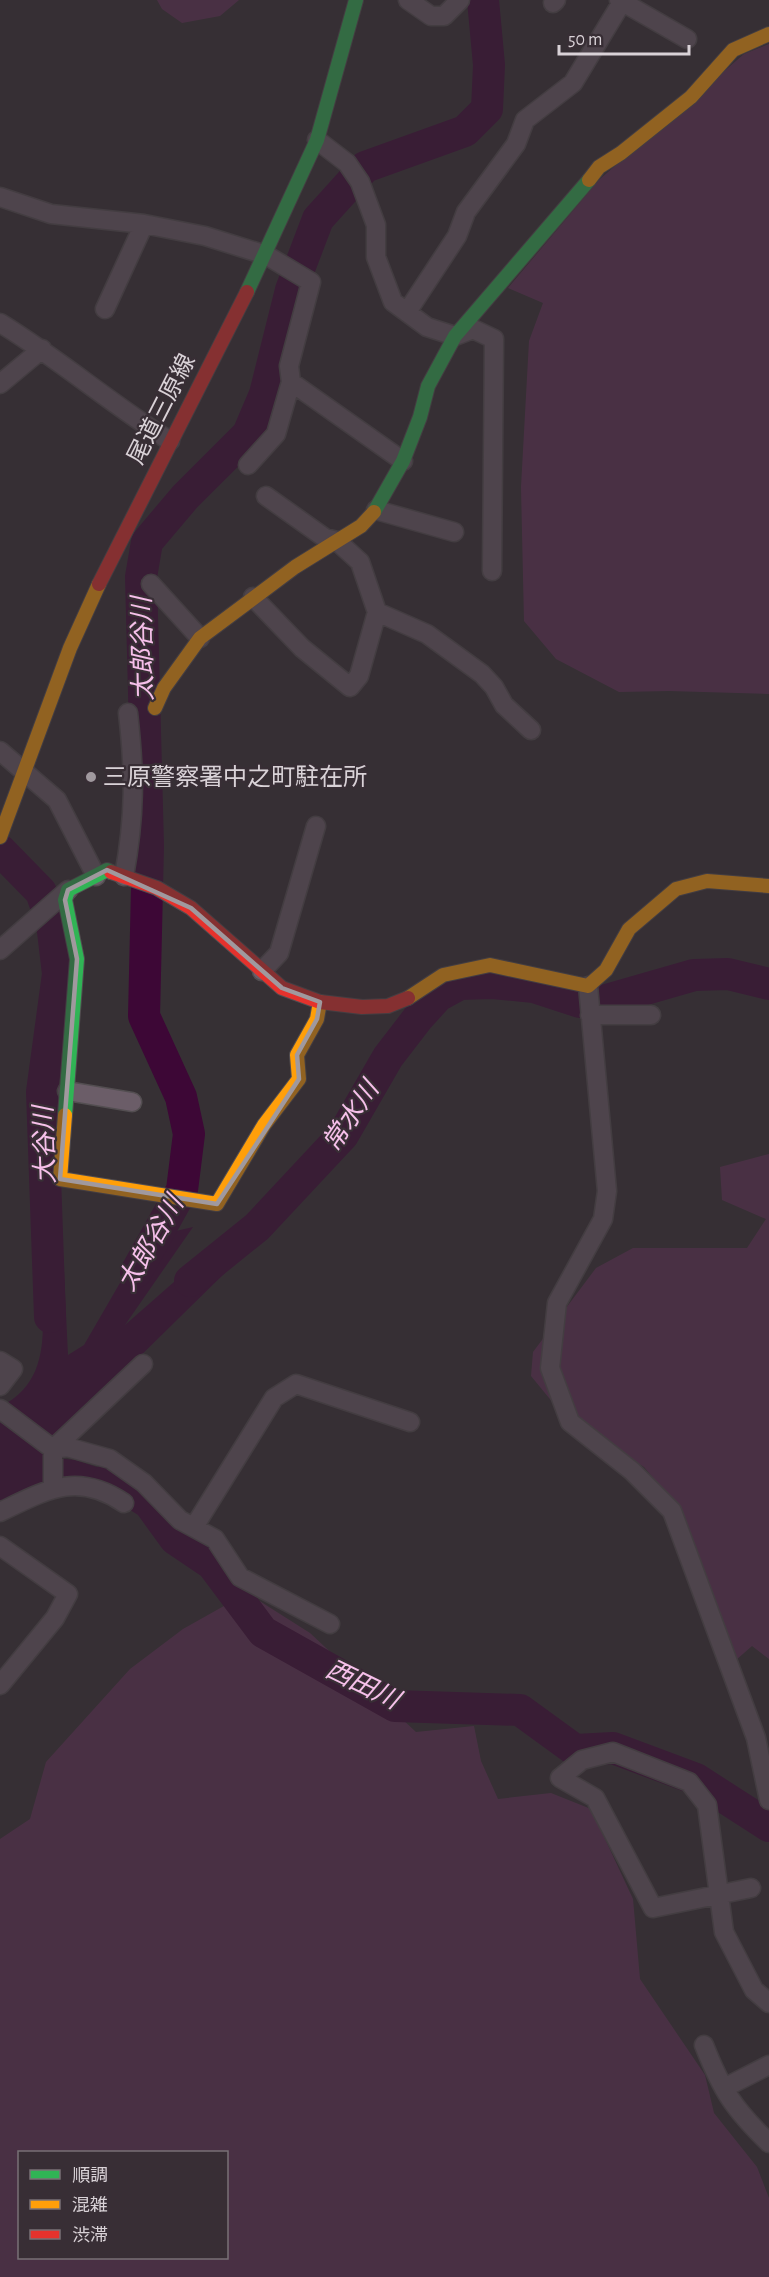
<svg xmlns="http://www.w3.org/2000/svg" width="769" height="2277" viewBox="0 0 769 2277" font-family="'Alegreya Sans','Noto Sans JP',sans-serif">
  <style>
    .green { fill: #613258; fill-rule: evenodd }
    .water { fill: #3d0736 }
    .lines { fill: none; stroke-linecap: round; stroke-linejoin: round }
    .river { stroke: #3d0736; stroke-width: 32 }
    .street-casing { stroke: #534e51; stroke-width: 21 }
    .fast-casing { stroke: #534e51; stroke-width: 16 }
    .slow-casing { stroke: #534e51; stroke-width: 16 }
    .jam-casing { stroke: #534e51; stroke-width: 16 }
    .street { stroke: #6b5d68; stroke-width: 18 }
    .fast { stroke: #30b455; stroke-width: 14 }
    .slow { stroke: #ff9f0a; stroke-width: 14 }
    .jam { stroke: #e5322d; stroke-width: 14 }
    .marked { fill: none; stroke: #a0999e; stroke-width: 4.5; stroke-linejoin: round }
    .poi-dot { fill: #a0999e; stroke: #382e35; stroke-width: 2 }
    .labels { text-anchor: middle; stroke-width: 4.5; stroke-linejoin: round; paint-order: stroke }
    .street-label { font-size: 24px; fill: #d9d2d7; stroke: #382e35 }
    .poi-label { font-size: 24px; fill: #d9d2d7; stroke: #382e35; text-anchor: start }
    .water-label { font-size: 26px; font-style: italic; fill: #f6c0ea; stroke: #382e35 }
  </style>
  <rect width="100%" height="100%" fill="#363034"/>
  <path class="green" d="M 157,0 L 239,0 L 220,16 L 182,23 L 162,9 Z
    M 769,44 L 769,694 L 669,691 L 619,692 L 556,659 L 524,621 L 521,487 L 529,341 L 543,303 L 508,288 L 600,179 L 744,54 Z
    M 769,1154 L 769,1659 L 752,1646 L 736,1660 L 681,1511 L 644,1467 L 563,1415 L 531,1376 L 533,1352 L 596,1268 L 633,1248 L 747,1248 L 766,1219 L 722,1200 L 720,1167 Z
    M 247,1593 L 310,1633 L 416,1732 L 474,1726 L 481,1761 L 498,1799 L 551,1793 L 591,1809 L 633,1899 L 640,1979 L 705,2075 L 714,2113 L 757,2167 L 769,2198 L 769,2277 L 0,2277 L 0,1839 L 30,1819 L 46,1762 L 130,1669 L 183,1629 ZM 20,2152 L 226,2152 L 226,2258 L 20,2258 Z"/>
  <path class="water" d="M 193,1227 L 125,1325 L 216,1245 L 232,1266 L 73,1422 L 44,1457 L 75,1460 L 116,1473 L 151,1499 L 134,1503 L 108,1489 L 32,1486 L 0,1502 L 0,1407 C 53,1380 42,1328 42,1277 L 64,1272 L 68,1355 L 84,1345 L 146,1238 Z"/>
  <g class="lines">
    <path class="river" d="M 0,850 L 41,892 L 52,923 L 58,974 L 42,1092 L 50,1317
      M 136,1272 L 182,1190 L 189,1134 L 181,1097 L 144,1016 L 148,846 L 141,577 L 147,542 L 185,497 L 248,434 L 265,394 L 291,290 L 318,219 L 365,167 L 465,131 L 487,109 L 489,65 L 483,0
      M 190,1281 L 257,1227 L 343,1135 L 388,1057 L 418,1018 L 438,996 L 460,984 L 492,983 L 534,987 L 580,1002 L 600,1002 L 694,975 L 728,974 L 769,984
      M 109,1478 L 149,1503 L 175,1539 L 212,1564 L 263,1632 L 395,1706 L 520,1710 L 575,1750 L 613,1748 L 696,1779 L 769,1826"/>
    <defs>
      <path id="street" d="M 408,0 L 431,16 L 444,16 L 460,0
        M 619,0 L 687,39
        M 553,3 L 556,0
        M 317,140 L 347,163 L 360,182 L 376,225 L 376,257 L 393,302 L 427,327 L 455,336 L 473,329 L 494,339 L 492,571
        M 0,197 L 51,214 L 144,224 L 205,236 L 266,255 L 311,282 L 289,366 L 291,382 L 276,434 L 248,465
        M 105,309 L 144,224
        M 407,312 L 457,236 L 466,212 L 516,144 L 525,120 L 573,83 L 622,2
        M 0,323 C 59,359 111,404 170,441
        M 291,382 L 403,461
        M 0,384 L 42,349
        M 376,510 L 454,532
        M 151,584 L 200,638
        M 253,597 L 302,648 L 350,687 L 359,676 L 377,612 L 360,562 L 337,541 L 325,538 L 266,496
        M 377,612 L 427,634 L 482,674 L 494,687 L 504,705 L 531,730
        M 0,751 L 57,800 L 96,876
        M 124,876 C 135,816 135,774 128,713
        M 0,950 L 68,890
        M 262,971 L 279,953 L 316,826
        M 588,986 L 607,1191 L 603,1219 L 557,1303 L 550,1368 L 570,1422 L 632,1471 L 672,1511 L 756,1738 L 769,1800
        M 590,1015 L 651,1015
        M 67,1091 L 132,1102
        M 0,1361 L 13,1369 L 0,1386
        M 0,1409 L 53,1449 L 67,1447 L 110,1459 L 144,1483 L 180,1520 L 215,1539 L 240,1577 L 330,1624
        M 53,1487 L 53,1449 L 143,1364
        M 0,1512 C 46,1490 77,1471 124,1503
        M 194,1527 L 274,1398 L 296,1384 L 410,1422
        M 0,1546 L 68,1594 L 55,1618 L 0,1685
        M 751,1888 L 653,1908 L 595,1798 L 560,1778 L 582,1760 L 613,1752 L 689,1782 L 707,1805 L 724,1932 L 754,1990 L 769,2003
        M 704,2045 C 722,2091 734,2109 769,2143
        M 724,2088 L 769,2065"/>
      <path id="fast" d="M 247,292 L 317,140 L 356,0
        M 374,512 L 403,461 L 420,417 L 428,386 L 455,336 L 589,180
        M 65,1115 L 77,959 L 65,900 L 68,890 L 107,870 L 111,872"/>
      <path id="slow" d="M 589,180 L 599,167 L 621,153 L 691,97 L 733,50 L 769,34
        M 155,708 L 164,688 L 200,638 L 295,567 L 361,526 L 374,512
        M 0,837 L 70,648 L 99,584
        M 408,998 L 443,975 L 490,965 L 588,986 L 606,970 L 629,929 L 676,889 L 707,881 L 769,886
        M 65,1115 L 60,1179 L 217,1204 L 264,1125 L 299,1079 L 297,1055 L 317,1019 L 320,1002"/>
      <path id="jam" d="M 99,584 L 247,292
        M 111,872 L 157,888 L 191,908 L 282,988 L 320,1002 L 362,1007 L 388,1006 L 408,998"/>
    </defs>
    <use href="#street" class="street-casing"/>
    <use href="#fast" class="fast-casing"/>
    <use href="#slow" class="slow-casing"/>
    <use href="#jam" class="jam-casing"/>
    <use href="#street" class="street"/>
    <use href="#fast" class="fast"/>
    <use href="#slow" class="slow"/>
    <use href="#jam" class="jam"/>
  </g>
  <path d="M0 0H769V2277H0ZM 107,870 L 191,908 L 282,988 L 320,1002 L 317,1019 L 297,1055 L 299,1079 L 217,1204 L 60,1179 L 77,959 L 65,900 L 68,890 Z" fill="#363034" fill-opacity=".55" fill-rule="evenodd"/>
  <path class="marked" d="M 107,870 L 191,908 L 282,988 L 320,1002 L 317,1019 L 297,1055 L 299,1079 L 217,1204 L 60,1179 L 77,959 L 65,900 L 68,890 Z"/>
  <circle class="poi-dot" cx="91" cy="777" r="6"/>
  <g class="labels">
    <g class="street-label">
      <text transform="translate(161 409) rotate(-63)" y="8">尾道三原線</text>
    </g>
    <g class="poi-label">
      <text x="103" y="785">三原警察署中之町駐在所</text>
    </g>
    <g class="water-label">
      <text transform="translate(142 649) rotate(-91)" y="9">太郎谷川</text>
      <text transform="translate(350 1116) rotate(-56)" y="9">常水川</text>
      <text transform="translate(44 1145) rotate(-92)" y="9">大谷川</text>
      <text transform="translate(150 1243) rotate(-60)" y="9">太郎谷川</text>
      <text transform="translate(363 1684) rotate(26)" y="9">西田川</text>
    </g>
  </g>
  <rect x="18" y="2151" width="210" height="108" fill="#382e35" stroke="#787076" stroke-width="1.5"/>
  <rect x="30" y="2170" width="30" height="9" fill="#30b455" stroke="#787076" stroke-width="1.5"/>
  <text x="72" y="2181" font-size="18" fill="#d9d2d7">順調</text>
  <rect x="30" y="2200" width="30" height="9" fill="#ff9f0a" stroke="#787076" stroke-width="1.5"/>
  <text x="72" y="2211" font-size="18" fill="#d9d2d7">混雑</text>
  <rect x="30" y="2230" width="30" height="9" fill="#e5322d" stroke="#787076" stroke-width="1.5"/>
  <text x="72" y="2241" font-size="18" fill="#d9d2d7">渋滞</text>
  <path d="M559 45v9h130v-9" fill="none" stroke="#d9d2d7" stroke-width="3"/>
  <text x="568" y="45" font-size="18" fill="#d9d2d7" stroke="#382e35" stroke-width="4.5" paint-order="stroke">50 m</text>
</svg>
